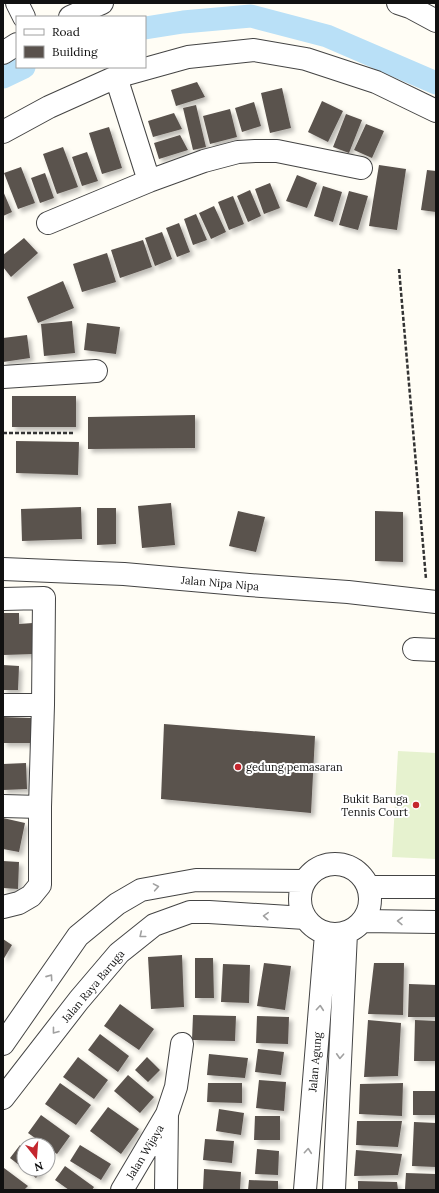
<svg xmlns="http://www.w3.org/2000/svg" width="439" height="1193" viewBox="0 0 439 1193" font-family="Lora,serif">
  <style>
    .pitch { fill: #e6f2cf }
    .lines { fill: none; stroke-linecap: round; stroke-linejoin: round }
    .canal { stroke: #b9e0f7; stroke-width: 23 }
    .building { fill: #5a524d; filter: url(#shadow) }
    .minor-casing { stroke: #444; stroke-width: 24 }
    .path { stroke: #333; stroke-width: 2.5; stroke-dasharray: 4 2; stroke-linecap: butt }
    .minor { stroke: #fff; stroke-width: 22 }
    .oneway { stroke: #a0a0a0 }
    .poi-dot { fill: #c4262e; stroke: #fff; stroke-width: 1.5 }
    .labels { text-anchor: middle; stroke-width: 4; stroke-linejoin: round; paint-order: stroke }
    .street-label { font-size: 11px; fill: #111; stroke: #fff }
    .poi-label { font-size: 11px; fill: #111; stroke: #fff; text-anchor: start }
  </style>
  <defs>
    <filter id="shadow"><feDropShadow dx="3.5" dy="3.5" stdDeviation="2" flood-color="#0004"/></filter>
  </defs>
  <rect width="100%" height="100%" fill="#fffdf5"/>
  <path class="pitch" d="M 398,751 L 436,753 L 436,859 L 392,857 Z"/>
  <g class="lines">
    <path class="canal" d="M 145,28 L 183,22 L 251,16 L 327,36 L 436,83
      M 3,77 L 24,67"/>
  </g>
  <path class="building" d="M 197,82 L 205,97 L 176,106 L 171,90 Z
    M 282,88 L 291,128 L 270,133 L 261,93 Z
    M 322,101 L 343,111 L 328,142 L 308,132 Z
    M 254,102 L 261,126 L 242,132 L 235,108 Z
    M 196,105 L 206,147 L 193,150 L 183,108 Z
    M 230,109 L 237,137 L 210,144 L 203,116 Z
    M 174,113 L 182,129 L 153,137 L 148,121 Z
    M 346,114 L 362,120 L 349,153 L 333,147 Z
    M 366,124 L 384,131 L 372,158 L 354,150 Z
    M 109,127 L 122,168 L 102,174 L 89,133 Z
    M 180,135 L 188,150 L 159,159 L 154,143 Z
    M 63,147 L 78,187 L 57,194 L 43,154 Z
    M 87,152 L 98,181 L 82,186 L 72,157 Z
    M 379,165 L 406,169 L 397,230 L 369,226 Z
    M 21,167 L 35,203 L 18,209 L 4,173 Z
    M 427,170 L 436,171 L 436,212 L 421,210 Z
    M 45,173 L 54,198 L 40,203 L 31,178 Z
    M 297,175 L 317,183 L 307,208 L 286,201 Z
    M 270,183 L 280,208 L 264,214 L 255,189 Z
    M 323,186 L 342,192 L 333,222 L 314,216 Z
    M 250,190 L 261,216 L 248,222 L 237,196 Z
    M 3,191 L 12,212 L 3,216 Z
    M 349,191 L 368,196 L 358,230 L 339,225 Z
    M 233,196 L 244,224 L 229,230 L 218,202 Z
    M 214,206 L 226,232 L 211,239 L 199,213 Z
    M 196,214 L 207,240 L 193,245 L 184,219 Z
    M 179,223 L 190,252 L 177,257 L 166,228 Z
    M 162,232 L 172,259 L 155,266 L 145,238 Z
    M 24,238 L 38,253 L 11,277 L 3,267 L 3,255 Z
    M 143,240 L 152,267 L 120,278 L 111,250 Z
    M 107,253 L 116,282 L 82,292 L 73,264 Z
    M 63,281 L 74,308 L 38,323 L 27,297 Z
    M 72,321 L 75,353 L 44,356 L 41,324 Z
    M 87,323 L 120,327 L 116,354 L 84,350 Z
    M 27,335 L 30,358 L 3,362 L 3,338 Z
    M 12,396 L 76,396 L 76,427 L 12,427 Z
    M 195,415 L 195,448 L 88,449 L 88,417 Z
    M 16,441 L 79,442 L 78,475 L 16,473 Z
    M 171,503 L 175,545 L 142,548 L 138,506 Z
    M 81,507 L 82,539 L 22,541 L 21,509 Z
    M 97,508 L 116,508 L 116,544 L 97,545 Z
    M 238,511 L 265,517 L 256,552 L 229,546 Z
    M 375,511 L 403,512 L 403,562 L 375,561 Z
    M 3,613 L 19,613 L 19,624 L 33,623 L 34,654 L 3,655 Z
    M 3,665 L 19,666 L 18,690 L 3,690 Z
    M 3,717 L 32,718 L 32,743 L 3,743 Z
    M 164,724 L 315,736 L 311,813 L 161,799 Z
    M 26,763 L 27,789 L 3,790 L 3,764 Z
    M 3,818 L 25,823 L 19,852 L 3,849 Z
    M 3,861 L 19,862 L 18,889 L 3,888 Z
    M 3,939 L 12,945 L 3,960 Z
    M 182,955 L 184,1007 L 151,1009 L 148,957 Z
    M 195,958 L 213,958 L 214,998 L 195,998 Z
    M 264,963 L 291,966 L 285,1010 L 257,1006 Z
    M 374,963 L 404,963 L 403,1015 L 368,1014 Z
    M 223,964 L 250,965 L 249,1003 L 221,1002 Z
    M 409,984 L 436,985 L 436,1017 L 408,1017 Z
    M 120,1004 L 154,1029 L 139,1050 L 104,1026 Z
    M 193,1015 L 236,1016 L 235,1041 L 192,1040 Z
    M 257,1016 L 289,1017 L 288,1044 L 256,1043 Z
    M 368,1020 L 401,1023 L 398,1076 L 364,1077 Z
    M 415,1020 L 436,1021 L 436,1061 L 414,1061 Z
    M 100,1034 L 129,1056 L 118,1072 L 88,1050 Z
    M 258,1049 L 284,1052 L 281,1075 L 255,1072 Z
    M 209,1054 L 248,1058 L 245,1078 L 207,1075 Z
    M 78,1057 L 108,1080 L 94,1099 L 63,1077 Z
    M 147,1057 L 160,1070 L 148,1082 L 135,1070 Z
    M 128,1075 L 154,1097 L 140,1113 L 114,1091 Z
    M 259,1080 L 286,1082 L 284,1111 L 256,1108 Z
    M 60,1083 L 91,1105 L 76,1125 L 45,1104 Z
    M 208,1083 L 242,1083 L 242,1103 L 207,1102 Z
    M 403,1083 L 402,1116 L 359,1114 L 360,1084 Z
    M 413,1091 L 436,1091 L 436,1115 L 413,1115 Z
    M 108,1107 L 139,1129 L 121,1154 L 90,1131 Z
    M 219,1109 L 244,1113 L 241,1135 L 216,1131 Z
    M 41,1115 L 70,1136 L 57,1154 L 48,1147 L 48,1145 L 45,1145 L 28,1133 Z
    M 255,1116 L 280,1116 L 280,1140 L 254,1140 Z
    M 357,1121 L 402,1121 L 398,1147 L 356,1145 Z
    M 414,1122 L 436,1123 L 436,1167 L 412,1166 Z
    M 205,1139 L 234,1141 L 232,1163 L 203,1160 Z
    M 20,1145 L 24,1148 L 24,1169 L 10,1158 Z
    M 80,1145 L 111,1164 L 101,1180 L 70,1161 Z
    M 257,1149 L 279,1151 L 278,1175 L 255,1174 Z
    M 356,1150 L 402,1154 L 398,1175 L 354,1176 Z
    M 65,1166 L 94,1187 L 92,1190 L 69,1190 L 55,1180 Z
    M 4,1168 L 28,1186 L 24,1190 L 3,1190 L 3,1169 Z
    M 25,1169 L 43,1169 L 36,1178 Z
    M 204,1169 L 241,1172 L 240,1190 L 203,1190 Z
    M 406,1173 L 436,1174 L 436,1190 L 405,1189 Z
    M 249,1180 L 278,1181 L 278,1190 L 248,1190 Z
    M 358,1181 L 397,1182 L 398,1190 L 358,1190 Z"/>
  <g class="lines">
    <defs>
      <path id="minor" d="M 17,3 L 24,17
        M 398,3 L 410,7 L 436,21
        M 70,17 L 102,3
        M 3,53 L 17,44
        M 116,77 L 149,181 L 204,161 L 238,152 L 255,151 L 277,151 L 361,168
        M 3,132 L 49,107 L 116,77 L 188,57 L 254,50 L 306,59 L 376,82 L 436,111
        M 48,223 L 149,181
        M 3,377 L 96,371
        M 3,569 L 124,574 L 249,585 L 348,592 L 436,602
        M 3,599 L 44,598 L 43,705
        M 414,649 L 436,650
        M 3,705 L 43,705 L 40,807
        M 3,806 L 40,807 L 40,885 L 31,896 L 19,903 L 3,907
        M300 899a35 35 0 1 1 70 0a35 35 0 1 1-70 0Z
        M 369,887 L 436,887
        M 363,921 L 436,922
        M 3,1044 L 78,936 L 117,904 L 141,890 L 196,880 L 304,881
        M 3,1098 L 79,1000 L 119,953 L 154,925 L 190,912 L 209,912 L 305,918
        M 167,1114 L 176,1087 L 182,1044
        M 122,1190 L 167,1114 L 166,1190
        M 305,1190 L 326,934
        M 334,1190 L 346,933"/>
    </defs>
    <use href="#minor" class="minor-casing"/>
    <path class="path" d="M 399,269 L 426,579
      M 3,433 L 74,433"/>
    <use href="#minor" class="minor"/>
  </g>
  <defs><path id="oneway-chevron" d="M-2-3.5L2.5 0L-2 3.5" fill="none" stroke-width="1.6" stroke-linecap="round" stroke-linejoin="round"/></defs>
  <g class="oneway">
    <use href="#oneway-chevron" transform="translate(156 887) rotate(-10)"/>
    <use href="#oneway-chevron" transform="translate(266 916) rotate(-176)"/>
    <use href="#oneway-chevron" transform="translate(400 921) rotate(-179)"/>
    <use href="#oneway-chevron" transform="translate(142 935) rotate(141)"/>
    <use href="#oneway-chevron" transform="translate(50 977) rotate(-55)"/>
    <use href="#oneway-chevron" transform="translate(320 1008) rotate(-85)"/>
    <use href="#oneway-chevron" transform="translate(55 1031) rotate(128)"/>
    <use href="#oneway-chevron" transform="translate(340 1056) rotate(93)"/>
    <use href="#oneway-chevron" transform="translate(308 1151) rotate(-85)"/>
  </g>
  <g class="poi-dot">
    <circle cx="238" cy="767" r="4"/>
    <circle cx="416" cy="805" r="4"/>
  </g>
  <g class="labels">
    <g class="street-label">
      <text transform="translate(220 583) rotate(5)" y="4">Jalan Nipa Nipa</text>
      <text transform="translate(93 986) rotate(-50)" y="4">Jalan Raya Baruga</text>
      <text transform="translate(315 1062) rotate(-85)" y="4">Jalan Agung</text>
      <text transform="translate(145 1152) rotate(-59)" y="4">Jalan Wijaya</text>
    </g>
    <g class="poi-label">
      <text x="246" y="771">gedung pemasaran</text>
      <text x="408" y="803" text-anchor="end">Bukit Baruga<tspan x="408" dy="13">Tennis Court</tspan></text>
    </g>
  </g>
  <rect width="439" height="1193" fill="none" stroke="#111111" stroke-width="8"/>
  <rect x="16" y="16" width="130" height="52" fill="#ffffff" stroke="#a0a0a0"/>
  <rect x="24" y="29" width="20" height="6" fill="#ffffff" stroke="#a0a0a0"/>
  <text x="52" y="36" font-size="12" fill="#111111">Road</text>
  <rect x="24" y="46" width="20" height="12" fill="#5a524d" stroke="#a0a0a0"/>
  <text x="52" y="56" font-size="12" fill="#111111">Building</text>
  <g transform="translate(36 1157) rotate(163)"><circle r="19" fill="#ffffff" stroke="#a0a0a0"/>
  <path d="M0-3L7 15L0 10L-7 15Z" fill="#c4262e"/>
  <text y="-6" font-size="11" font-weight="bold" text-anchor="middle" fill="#111111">N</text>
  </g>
</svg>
